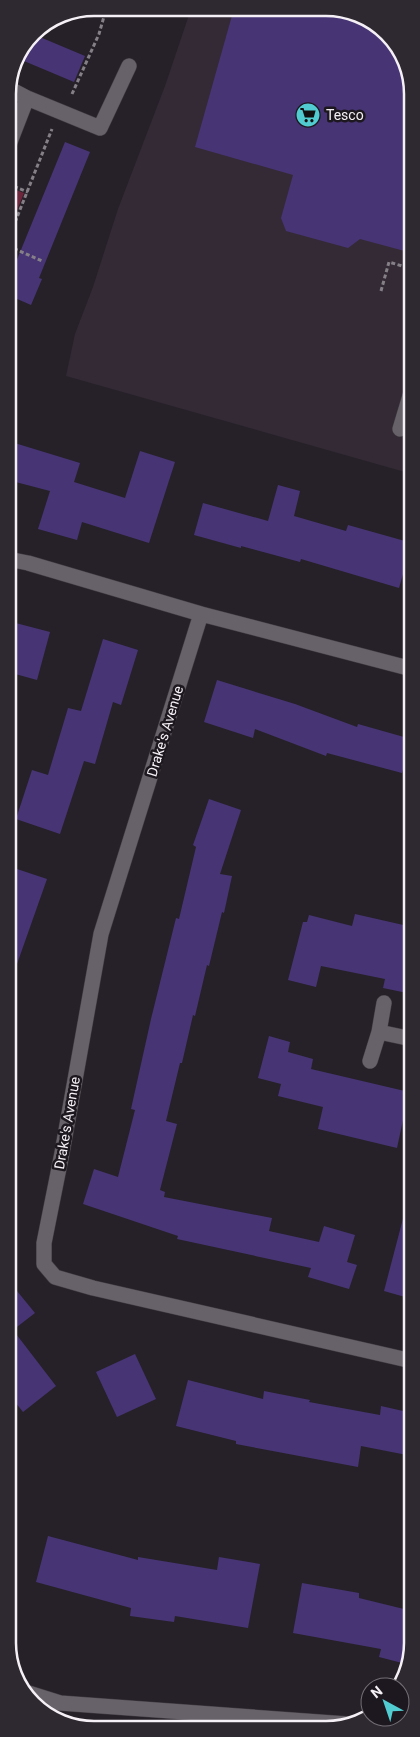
<svg xmlns="http://www.w3.org/2000/svg" width="420" height="1737" viewBox="0 0 420 1737" font-family="Roboto,sans-serif">
  <style>
    .built { fill: #332a36 }
    .green { fill: #6e263c }
    .building { fill: #473475 }
    .lines { fill: none; stroke-linecap: round; stroke-linejoin: round }
    .minor-casing { stroke: #413d43; stroke-width: 16 }
    .path { stroke: #858087; stroke-width: 3; stroke-dasharray: 4 2.5; stroke-linecap: butt }
    .minor { stroke: #676169; stroke-width: 15 }
    .labels { text-anchor: middle; stroke-width: 5; stroke-linejoin: round; paint-order: stroke }
    .poi-label { font-size: 14px; fill: #f4f0f5; stroke: #1d181f; text-anchor: start }
    .street-label { font-size: 14px; fill: #f4f0f5; stroke: #1d181f }
    .rim { fill: none; stroke: #f4f0f5; stroke-width: 2.5 }
  </style>
  <rect width="100%" height="100%" fill="#262128"/>
  <path class="built" d="M 348,10 L 391,37 L 412,82 L 412,474 L 66,376 L 75,334 L 93,287 L 118,209 L 165,86 L 190,12 Z"/>
  <path class="green" d="M 8,187 L 24,193 L 8,233 Z"/>
  <path class="building" d="M 348,10 L 391,37 L 412,82 L 412,253 L 360,239 L 348,248 L 286,231 L 281,218 L 293,175 L 195,147 L 233,12 Z
    M 35,35 L 85,56 L 74,82 L 24,61 Z
    M 65,142 L 90,152 L 39,278 L 42,279 L 31,305 L 8,295 L 8,265 L 14,267 Z
    M 8,441 L 80,463 L 74,482 L 125,498 L 140,451 L 175,462 L 149,543 L 82,522 L 77,540 L 38,529 L 50,491 L 8,480 Z
    M 278,485 L 300,491 L 294,516 L 346,531 L 348,525 L 412,543 L 399,588 L 301,559 L 300,562 L 241,546 L 241,548 L 194,535 L 203,503 L 268,521 Z
    M 8,621 L 50,632 L 37,680 L 8,672 Z
    M 103,639 L 138,650 L 121,705 L 113,702 L 95,764 L 84,761 L 60,834 L 16,819 L 32,770 L 48,775 L 68,708 L 81,711 Z
    M 217,680 L 295,704 L 357,727 L 358,724 L 411,739 L 402,773 L 327,753 L 326,756 L 255,729 L 253,738 L 204,722 Z
    M 209,799 L 241,810 L 220,874 L 232,876 L 224,913 L 222,912 L 209,966 L 207,965 L 195,1016 L 193,1015 L 182,1063 L 180,1063 L 166,1121 L 177,1124 L 160,1190 L 165,1192 L 164,1197 L 272,1218 L 269,1231 L 319,1242 L 324,1226 L 355,1235 L 347,1262 L 357,1265 L 349,1289 L 308,1277 L 311,1268 L 177,1239 L 178,1236 L 83,1204 L 94,1169 L 118,1177 L 135,1110 L 131,1109 L 151,1019 L 176,918 L 179,919 L 196,847 L 193,845 Z
    M 8,866 L 47,879 L 11,981 L 8,980 Z
    M 355,914 L 412,927 L 412,994 L 383,988 L 385,979 L 321,966 L 316,987 L 288,980 L 303,922 L 307,922 L 309,915 L 352,926 Z
    M 269,1036 L 290,1042 L 288,1052 L 313,1059 L 311,1069 L 409,1092 L 397,1148 L 318,1129 L 323,1107 L 278,1096 L 281,1084 L 258,1078 Z
    M 405,1211 L 412,1212 L 412,1299 L 384,1291 Z
    M 8,1280 L 35,1313 L 13,1330 L 56,1386 L 23,1412 L 8,1393 Z
    M 135,1354 L 156,1399 L 117,1417 L 96,1372 Z
    M 188,1380 L 263,1399 L 264,1391 L 310,1400 L 309,1402 L 380,1415 L 381,1406 L 412,1413 L 412,1456 L 361,1446 L 358,1467 L 236,1444 L 236,1441 L 176,1426 Z
    M 48,1536 L 138,1560 L 138,1557 L 217,1570 L 219,1557 L 260,1564 L 248,1628 L 175,1616 L 174,1622 L 130,1616 L 131,1608 L 36,1582 Z
    M 302,1583 L 359,1593 L 359,1598 L 412,1611 L 412,1649 L 406,1664 L 379,1657 L 381,1649 L 293,1633 Z"/>
  <g class="lines">
    <defs>
      <path id="minor" d="M 8,88 L 27,98 L 100,128 L 129,66
        M 8,147 L 27,98
        M 400,429 L 412,389
        M 8,559 L 28,563 L 201,614 L 412,669
        M 201,614 L 101,934 L 62,1153 L 44,1243 L 44,1264 L 55,1277 L 93,1288 L 412,1361
        M 379,1032 L 412,1039
        M 370,1061 L 379,1032 L 384,1003
        M 25,1692 L 60,1703 L 347,1724"/>
    </defs>
    <use href="#minor" class="minor-casing"/>
    <path class="path" d="M 72,94 L 99,34 L 105,13
      M 8,184 L 28,192
      M 8,240 L 52,129
      M 8,246 L 42,261
      M 381,291 L 389,262 L 412,269"/>
    <use href="#minor" class="minor"/>
  </g>
  <defs>
    <symbol id="supermarket-disc" viewBox="-11 -11 22 22"><circle r="9.5" fill="#51ccd1" stroke="#1d181f"/><path d="M-6-5.5h2.5l.6 2H6L4.5 2H-2.5L-4.4-4H-6ZM-1.5 3.2a1.3 1.3 0 1 0 .1 0ZM3 3.2a1.3 1.3 0 1 0 .1 0Z" fill="#111"/></symbol>
  </defs>
  <g fill-rule="evenodd">
    <use href="#supermarket-disc" x="294" y="101" width="28" height="28"/>
  </g>
  <g class="labels">
    <g class="poi-label">
      <text x="326" y="120">Tesco</text>
    </g>
    <g class="street-label">
      <text transform="translate(165 731) rotate(-73)" y="5">Drake's Avenue</text>
      <text transform="translate(67 1123) rotate(-80)" y="5">Drake's Avenue</text>
    </g>
  </g>
  <path d="M0 0H420V1737H0ZM94 16H326A78 78 0 0 1 404 94V1643A78 78 0 0 1 326 1721H94A78 78 0 0 1 16 1643V94A78 78 0 0 1 94 16Z" fill="#2e2930" fill-rule="evenodd"/>
  <path class="rim" d="M94 16H326A78 78 0 0 1 404 94V1643A78 78 0 0 1 326 1721H94A78 78 0 0 1 16 1643V94A78 78 0 0 1 94 16Z"/>
  <g transform="translate(385 1702) rotate(320)"><circle r="24" fill="#1d181f" stroke="#736e75"/>
  <path d="M0-4L9 19L0 12L-9 19Z" fill="#51ccd1"/>
  <text y="-8" font-size="14" font-weight="bold" text-anchor="middle" fill="#f4f0f5">N</text>
  </g>
</svg>
